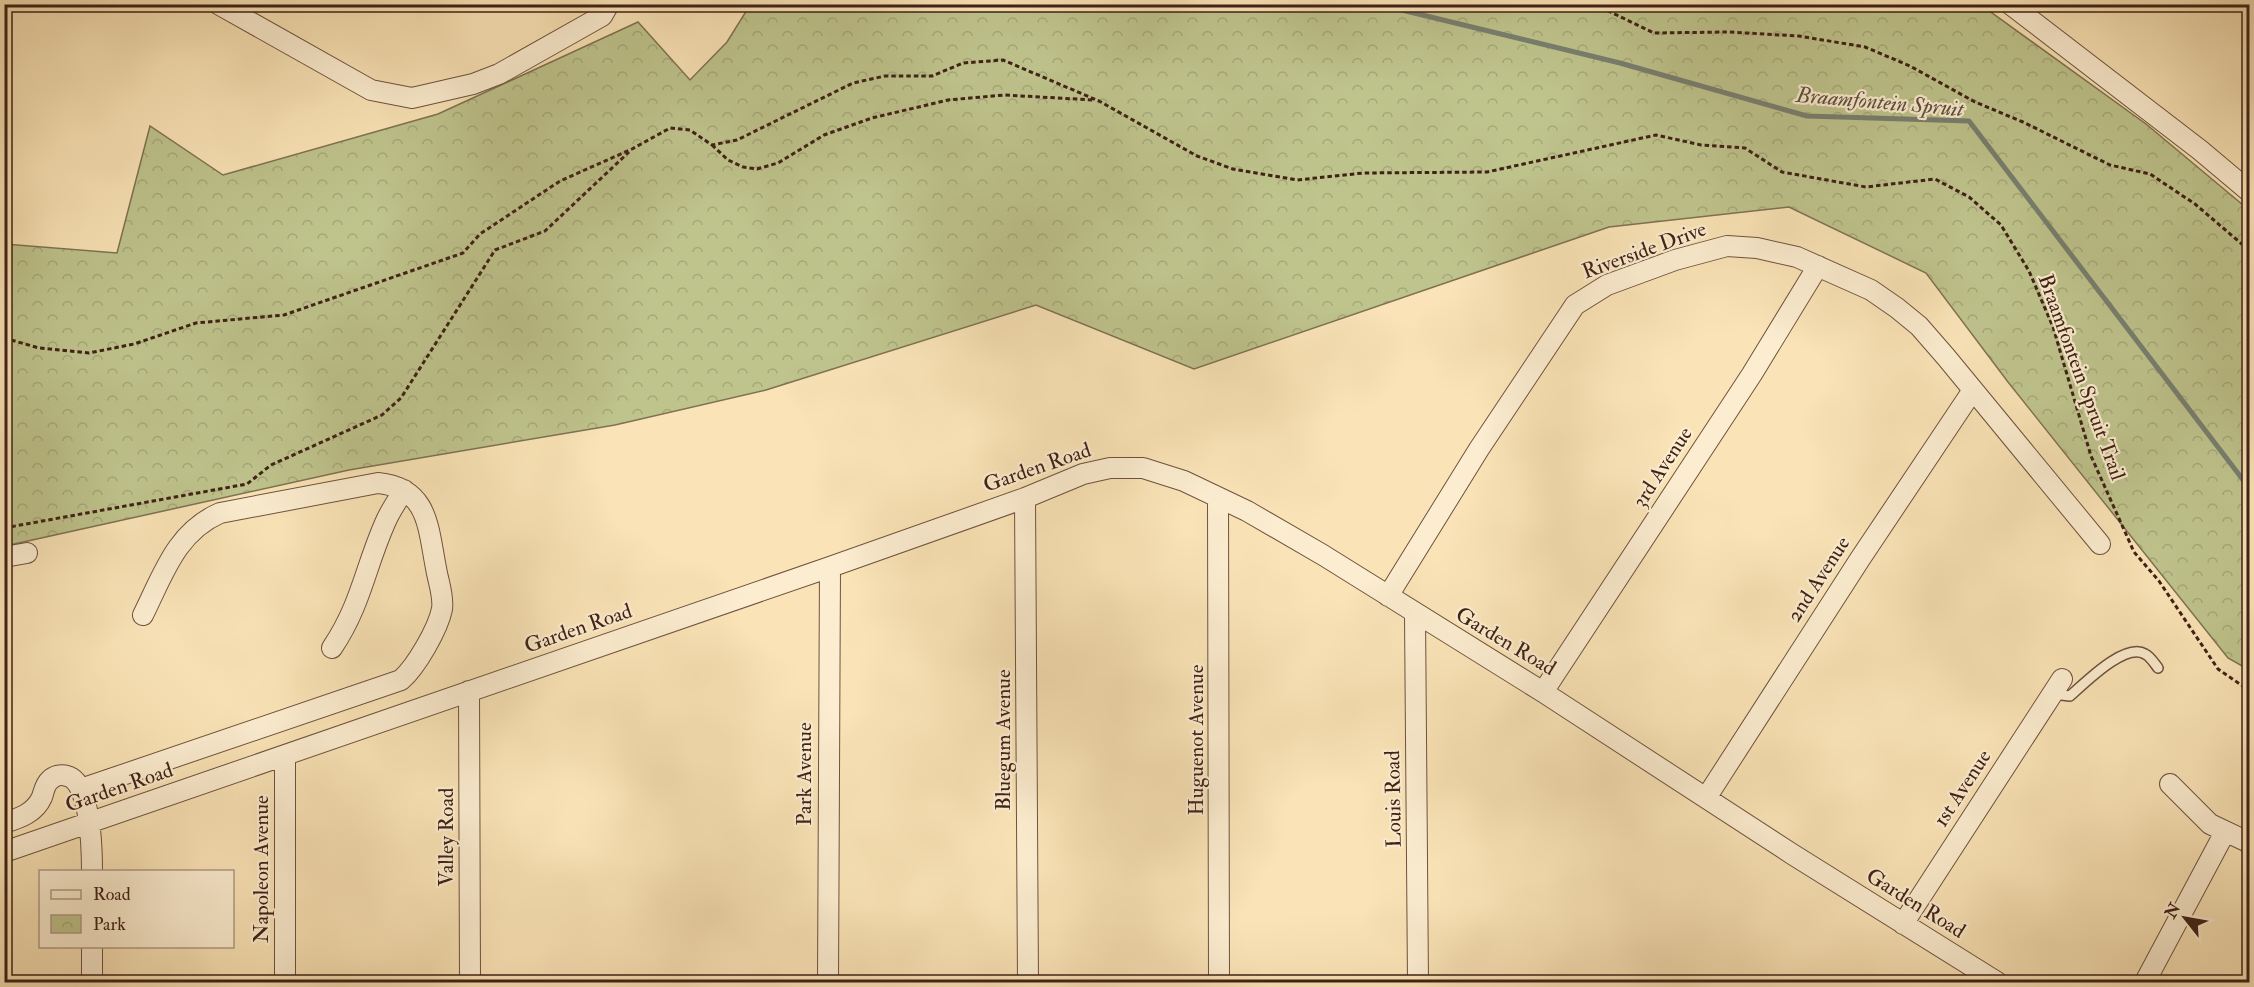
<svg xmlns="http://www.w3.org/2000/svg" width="2254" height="987" viewBox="0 0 2254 987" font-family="'IM FELL Double Pica',serif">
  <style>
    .park { fill: url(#park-crowns); stroke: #7f7252; stroke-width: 1.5 }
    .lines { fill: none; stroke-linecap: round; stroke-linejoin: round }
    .stream { stroke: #788070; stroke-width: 5 }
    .service-casing { stroke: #6e523e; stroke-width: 12 }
    .minor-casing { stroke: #6e523e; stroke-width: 22 }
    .path { stroke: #3f2116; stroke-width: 3; stroke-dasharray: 4.5 3; stroke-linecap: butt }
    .service { stroke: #fcedd0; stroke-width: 9 }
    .minor { stroke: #fcedd0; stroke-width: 20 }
    .labels { text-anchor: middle; stroke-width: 4.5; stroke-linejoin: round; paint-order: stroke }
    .street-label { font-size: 21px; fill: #3f2116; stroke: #fcedd0 }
    .water-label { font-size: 22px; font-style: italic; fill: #5c5043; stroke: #fcedd0 }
  </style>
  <defs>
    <pattern id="park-crowns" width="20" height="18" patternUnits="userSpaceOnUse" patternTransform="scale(1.5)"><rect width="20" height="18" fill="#bfc48d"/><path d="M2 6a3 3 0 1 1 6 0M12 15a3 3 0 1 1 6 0" fill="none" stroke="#a5a879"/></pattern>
  </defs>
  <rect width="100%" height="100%" fill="#fae4b7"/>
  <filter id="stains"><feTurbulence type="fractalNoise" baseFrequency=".00333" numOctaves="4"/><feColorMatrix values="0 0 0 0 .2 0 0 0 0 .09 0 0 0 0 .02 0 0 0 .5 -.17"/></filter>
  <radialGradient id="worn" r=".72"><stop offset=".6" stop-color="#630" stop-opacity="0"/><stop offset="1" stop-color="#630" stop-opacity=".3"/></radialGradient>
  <path class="park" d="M 750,5 L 1981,5 L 2146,124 L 2249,210 L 2249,670 L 2228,658 L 2008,382 L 1926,273 L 1789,207 L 1609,227 L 1194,369 L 1036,305 L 766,390 L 615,425 L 349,470 L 5,546 L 5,244 L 117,253 L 150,126 L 223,175 L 438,114 L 638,22 L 690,80 L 727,42 Z"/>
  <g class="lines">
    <path class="stream" d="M 1377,4 L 1620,63 L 1807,116 L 1969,121 L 2250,489"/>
    <defs>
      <path id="service" d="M 2053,694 L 2070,696 C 2085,683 2125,642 2145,654 C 2150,656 2155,664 2158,668"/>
      <path id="minor" d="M 218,4 L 371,90 L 412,98 L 473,84 L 499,74 L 602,16 L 609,4
        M 2010,4 L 2200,150 L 2250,192
        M 1025,498 L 1028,982
        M 1218,498 L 1219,982
        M 4,557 L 27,553
        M 1388,596 L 1479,449 L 1575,305 L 1607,285 L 1675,260 L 1727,246 L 1757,248 L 1797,257 L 1871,290 L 1897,308 L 1919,326 L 1946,357 L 2100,544
        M 1415,615 L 1418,982
        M 332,648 C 361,605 365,568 385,523 C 390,511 397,501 404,490
        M 469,691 L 470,982
        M 1543,692 L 1752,374 L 1818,266
        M 285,755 L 285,982
        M 2170,784 L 2210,824 L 2250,843
        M 81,789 L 401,680 C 416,667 438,629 442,609 C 444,596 438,581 436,568 C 428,528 429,488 378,483 L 220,513 C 176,532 163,575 143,615
        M 1706,798 L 1860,559 L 1973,390
        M 4,823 C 20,818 35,813 42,797 C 44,791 45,784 50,780 C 54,776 61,774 67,776 C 91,781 92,851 92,872
        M 4,852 L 830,567 L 1025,498 L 1083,474 L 1110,468 L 1143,468 L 1184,481 L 1247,511 L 1323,555 L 1543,692 L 1792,854 L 1997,982
        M 1903,924 L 2062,679
        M 92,946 L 92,982
        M 828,982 L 830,567
        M 2145,982 L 2225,832"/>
    </defs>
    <use href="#service" class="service-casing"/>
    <use href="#minor" class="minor-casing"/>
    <path class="path" d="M 1594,4 L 1654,33 L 1728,32 L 1799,36 L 1865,47 L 1910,66 L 1975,102 L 2023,122 L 2110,165 L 2150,174 L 2195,204 L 2250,251
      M 712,145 L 728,160 L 743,167 L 757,169 L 778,163 L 824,135 L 872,118 L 948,100 L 1004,95 L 1094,100
      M 4,338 L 39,348 L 89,353 L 134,344 L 196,323 L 284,315 L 463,253 L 480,234 L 560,181 L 632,149 L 670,128 L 690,130 L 712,145 L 737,140 L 853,83 L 885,76 L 932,76 L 963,63 L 1003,60 L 1099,101 L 1197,156 L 1233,169 L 1297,180 L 1363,173 L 1487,172 L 1656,135 L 1701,145 L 1745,148 L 1782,172 L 1866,187 L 1935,179 L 1969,197 L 2001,225 L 2029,271 L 2053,327 L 2091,456 L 2134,552 L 2159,581 L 2218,669 L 2250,691
      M 4,528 L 247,484 L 271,465 L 382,415 L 401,398 L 495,250 L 545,231 L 629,152"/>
    <use href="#service" class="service"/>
    <use href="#minor" class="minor"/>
  </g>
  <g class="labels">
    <g class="street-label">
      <text transform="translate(1644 250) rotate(-20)" y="7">Riverside Drive</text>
      <text transform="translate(2082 377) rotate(70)" y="7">Braamfontein Spruit Trail</text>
      <text transform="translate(1037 467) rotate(-19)" y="7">Garden Road</text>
      <text transform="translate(1662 467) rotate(-57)" y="7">3rd Avenue</text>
      <text transform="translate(1818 579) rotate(-57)" y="7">2nd Avenue</text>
      <text transform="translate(578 628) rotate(-19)" y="7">Garden Road</text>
      <text transform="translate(1506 641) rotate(31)" y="7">Garden Road</text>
      <text transform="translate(1003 740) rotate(-90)" y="7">Bluegum Avenue</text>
      <text transform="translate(1196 740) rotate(-90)" y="7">Huguenot Avenue</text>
      <text transform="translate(804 774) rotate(-90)" y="7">Park Avenue</text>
      <text transform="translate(119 787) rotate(-19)" y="7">Garden Road</text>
      <text transform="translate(1962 788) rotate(-57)" y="7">1st Avenue</text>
      <text transform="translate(1393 799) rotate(-91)" y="7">Louis Road</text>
      <text transform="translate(446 837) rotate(-90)" y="7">Valley Road</text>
      <text transform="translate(261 869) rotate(-90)" y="7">Napoleon Avenue</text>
      <text transform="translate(1916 903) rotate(32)" y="7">Garden Road</text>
    </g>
    <g class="water-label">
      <text transform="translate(1880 101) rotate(5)" y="8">Braamfontein Spruit</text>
    </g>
  </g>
  <rect width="2254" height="987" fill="none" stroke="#fae4b7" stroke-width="24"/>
  <rect x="6" y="6" width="2242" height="975" fill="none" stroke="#3f2116" stroke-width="3"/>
  <rect x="12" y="12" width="2230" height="963" fill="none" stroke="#3f2116" stroke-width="1.5"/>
  <rect x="39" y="870" width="195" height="78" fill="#fcedd0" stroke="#b09b86" stroke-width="1.5"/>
  <rect x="51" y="890" width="30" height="9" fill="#fcedd0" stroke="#b09b86" stroke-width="1.5"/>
  <text x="93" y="900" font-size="18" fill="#3f2116">Road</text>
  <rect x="51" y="915" width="30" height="18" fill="url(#park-crowns)" stroke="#b09b86" stroke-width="1.5"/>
  <text x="93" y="930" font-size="18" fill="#3f2116">Park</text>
  <g transform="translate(2185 918) rotate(301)" stroke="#fcedd0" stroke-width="4.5" paint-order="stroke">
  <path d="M0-4.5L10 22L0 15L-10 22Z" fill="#3f2116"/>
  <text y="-9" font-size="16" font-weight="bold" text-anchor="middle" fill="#3f2116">N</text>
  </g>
  <rect width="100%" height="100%" filter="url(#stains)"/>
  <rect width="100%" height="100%" fill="url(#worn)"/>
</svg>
